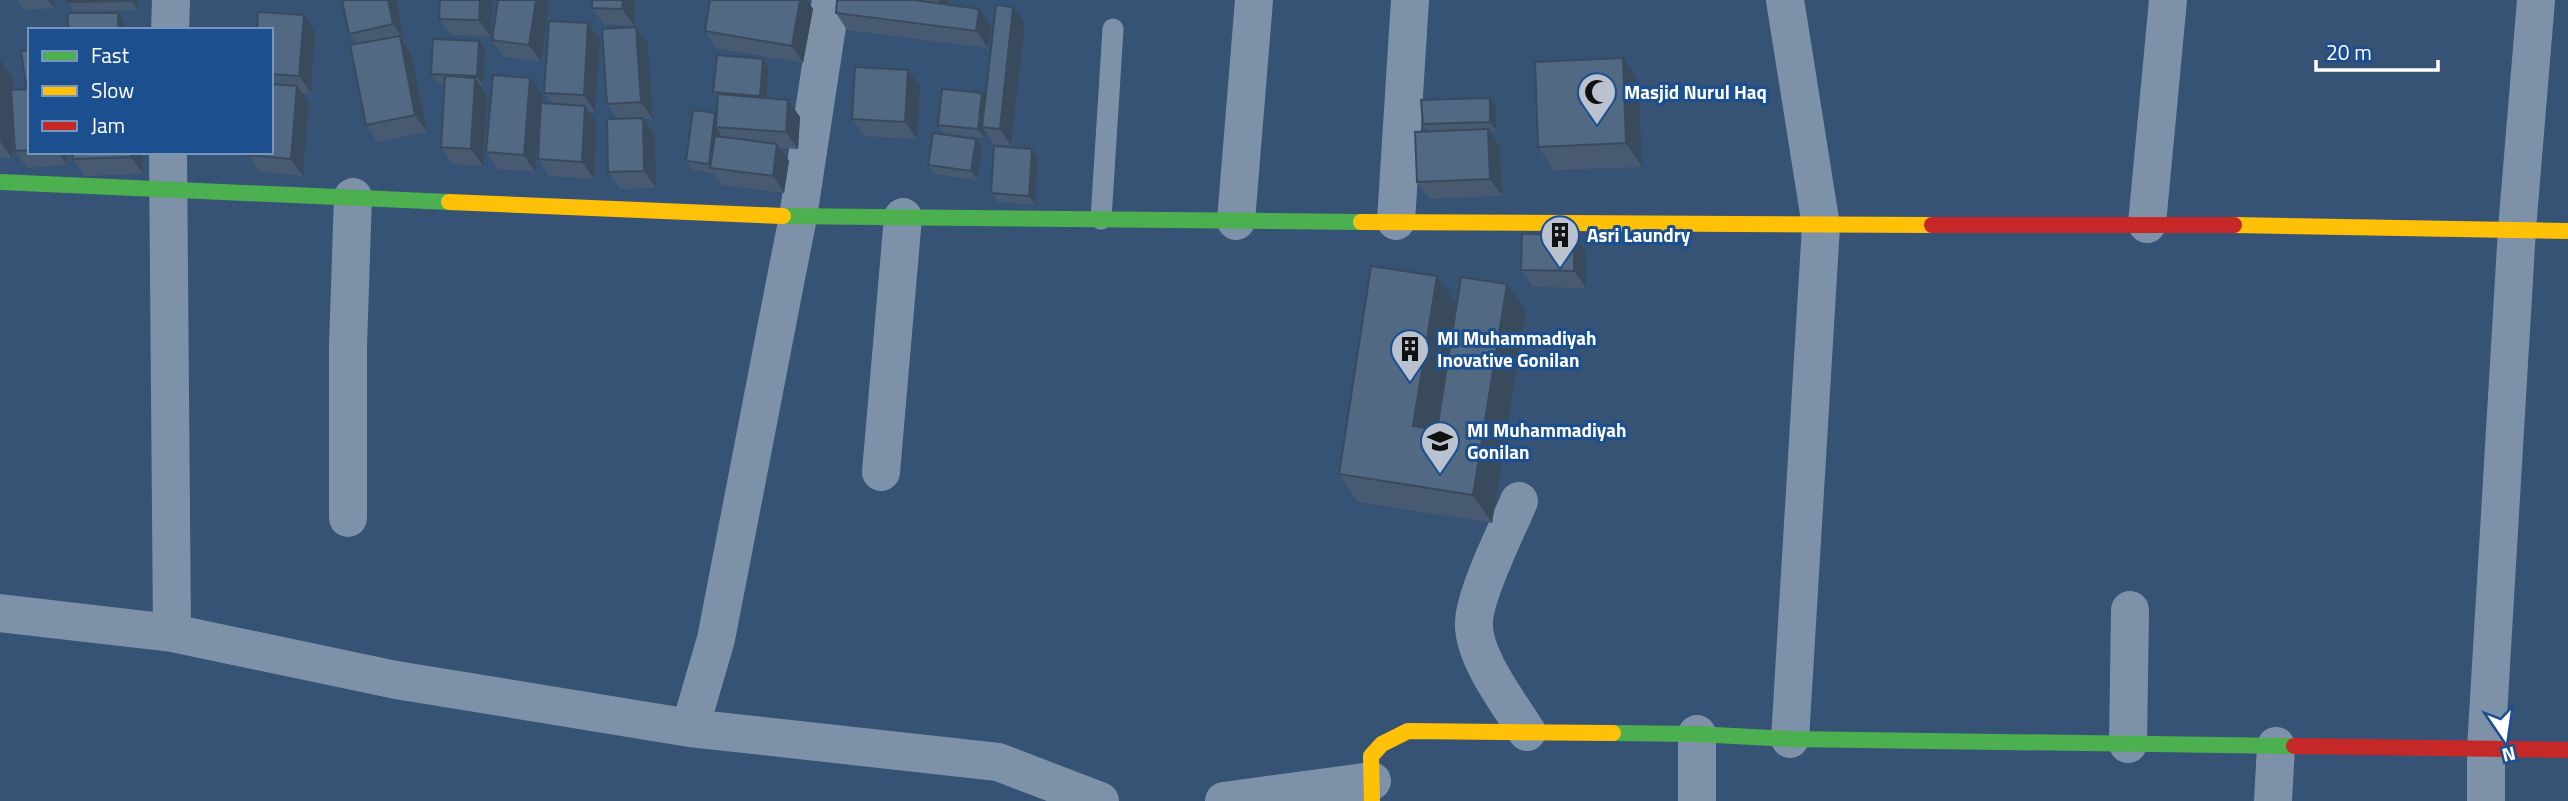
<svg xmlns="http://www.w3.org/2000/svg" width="2568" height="801" viewBox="0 0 2568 801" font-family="'Titillium Web',sans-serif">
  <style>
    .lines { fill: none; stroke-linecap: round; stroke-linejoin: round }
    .lane { stroke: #7d92a8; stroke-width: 21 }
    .street { stroke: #7d92a8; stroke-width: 38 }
    .fast { stroke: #4caf50; stroke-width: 16 }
    .slow { stroke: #ffc107; stroke-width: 16 }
    .jam { stroke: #c62828; stroke-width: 16 }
    .wall { fill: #475a72 }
    .shaded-wall { fill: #394a5c }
    .building { fill: #526984; stroke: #394a5c; stroke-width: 2 }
    .labels { text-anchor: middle; stroke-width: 6; stroke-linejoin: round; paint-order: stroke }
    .poi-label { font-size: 19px; font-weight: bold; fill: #fff; stroke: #1b4f8f; text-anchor: start }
  </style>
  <rect width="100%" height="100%" fill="#365274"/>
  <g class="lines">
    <path class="lane" d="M 1101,219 L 1113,29"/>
    <path class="street" d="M 1785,0 L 1821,226 L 1790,739
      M 170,30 L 171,0
      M 168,152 L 172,633
      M 1236,221 L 1254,0
      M 1396,221 L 1410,0
      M 2147,224 L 2168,0
      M 881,472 L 903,217
      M 1519,501 C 1507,530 1475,593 1474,622 C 1472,656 1509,703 1527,732
      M 348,518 L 348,345 L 353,197
      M 0,613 L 172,633 L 396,680 L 690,728 L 998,762 L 1100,801
      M 690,728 L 716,639 L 784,288 L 798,217 L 831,0
      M 1697,734 L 1697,801
      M 2128,744 L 2130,610
      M 1224,801 L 1372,781
      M 2273,801 L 2276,746
      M 2486,801 L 2486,749 L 2517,229 L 2536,0"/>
    <path class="fast" d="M 0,182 L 449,202
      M 783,216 L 1361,222
      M 1613,733 L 1697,734 L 1790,739 L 2294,746"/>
    <path class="slow" d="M 449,202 L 783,216
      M 1361,222 L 1932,225
      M 2234,225 L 2568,231
      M 1372,801 L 1371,756 L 1382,744 L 1408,731 L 1613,733"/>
    <path class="jam" d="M 1932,225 L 2234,225
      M 2294,746 L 2568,750"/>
  </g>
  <path class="wall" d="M 17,0 L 53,0 L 54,8 L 24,10 Z
    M 67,0 L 137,0 L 138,10 L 73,11 Z
    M 342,0 L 396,0 L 405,41 L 403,41 L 411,53 L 427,132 L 377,142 L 366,125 L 357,44 L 349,34 Z
    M 493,0 L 491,37 L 451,35 L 439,19 Z
    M 498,0 L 546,0 L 549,4 L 541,62 L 504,57 L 492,40 Z
    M 592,0 L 635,0 L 634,26 L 603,24 L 592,8 Z
    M 710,0 L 807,0 L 813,9 L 803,63 L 716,48 L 705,31 Z
    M 837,0 L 949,0 L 948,5 L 991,26 L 988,48 L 847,30 L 836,13 Z
    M 1025,24 L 1011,146 L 994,144 L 985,131 L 984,138 L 945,134 L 938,125 L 982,93 L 985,98 Z
    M 636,27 L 648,44 L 653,119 L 644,119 L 655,135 L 656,188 L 620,189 L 608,172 L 617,118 L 607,104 Z
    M 271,30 L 315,32 L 311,93 L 301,93 L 309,103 L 303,176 L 260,172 L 248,155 L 271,152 Z
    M 600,40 L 595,112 L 589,112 L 597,123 L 594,179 L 549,176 L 538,159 L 552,104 L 544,93 Z
    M 30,50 L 30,152 L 66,152 L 67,165 L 27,168 L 15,151 L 12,109 L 12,158 L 0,158 L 0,62 L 13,79 L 12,90 L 28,89 L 26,86 Z
    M 485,50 L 483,85 L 481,85 L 487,95 L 483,166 L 453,164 L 441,147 L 445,83 L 437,83 L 431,74 Z
    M 769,68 L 767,98 L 788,100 L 800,117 L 798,149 L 779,148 L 789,161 L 784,193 L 722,185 L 713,173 L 692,170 L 686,161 L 717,114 L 718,98 L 713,92 Z
    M 908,70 L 920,87 L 917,139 L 864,136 L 852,119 Z
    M 1639,82 L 1642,167 L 1554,170 L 1538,147 Z
    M 542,95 L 535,172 L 498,169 L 486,152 Z
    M 1490,98 L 1496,107 L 1497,131 L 1490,131 L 1500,146 L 1502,196 L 1429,199 L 1417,182 L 1428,131 L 1423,124 Z
    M 976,139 L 982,148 L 977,180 L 934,174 L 928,165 Z
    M 1032,149 L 1038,158 L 1035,205 L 998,202 L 991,193 Z
    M 73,152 L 142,152 L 143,174 L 85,176 L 73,159 Z
    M 1586,252 L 1586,288 L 1533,287 L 1521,270 Z
    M 1456,304 L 1437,430 L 1526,312 L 1492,523 L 1358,502 L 1339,474 Z"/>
  <path class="shaded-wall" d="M 48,0 L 53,0 L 54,8 Z
    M 131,0 L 137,0 L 138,10 L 131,1 Z
    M 388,0 L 396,0 L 405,41 L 393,24 Z
    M 480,0 L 493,0 L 491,37 L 479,20 Z
    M 536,0 L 546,0 L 549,4 L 541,62 L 529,45 Z
    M 623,0 L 635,0 L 634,26 L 622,9 Z
    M 800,0 L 807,0 L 813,9 L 803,63 L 792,46 Z
    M 937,0 L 949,0 L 947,14 Z
    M 1013,7 L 1025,24 L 1011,146 L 1000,129 Z
    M 979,9 L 991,26 L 988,48 L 976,31 Z
    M 118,13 L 124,22 L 124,30 L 118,30 Z
    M 304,15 L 315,32 L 311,93 L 299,76 Z
    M 588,23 L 600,40 L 595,112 L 584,95 Z
    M 636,27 L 648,44 L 653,119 L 641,102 Z
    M 400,36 L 411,53 L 427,132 L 415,115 Z
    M 479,41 L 485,50 L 483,85 L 477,76 Z
    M 1623,58 L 1639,82 L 1642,167 L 1626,143 Z
    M 763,59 L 769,68 L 766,105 L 760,96 Z
    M 1,62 L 13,79 L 12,158 L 0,141 Z
    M 908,70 L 920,87 L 917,139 L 905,122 Z
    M 475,78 L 487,95 L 483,166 L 471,149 Z
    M 530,78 L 542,95 L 535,172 L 524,155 Z
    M 297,86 L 309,103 L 303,176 L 291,159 Z
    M 982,93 L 988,101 L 982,127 L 985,131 L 984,138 L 978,129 Z
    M 1490,98 L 1496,107 L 1497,131 L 1490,122 Z
    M 788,100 L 800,117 L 798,149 L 786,132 Z
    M 585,106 L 597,123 L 594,179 L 582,162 Z
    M 715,113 L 722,122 L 716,127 L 720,133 L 715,169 L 712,168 L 709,164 Z
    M 643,118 L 655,135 L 656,188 L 644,171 Z
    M 1488,129 L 1500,146 L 1502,196 L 1490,179 Z
    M 976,139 L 982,148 L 977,180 L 971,171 Z
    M 777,144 L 789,161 L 784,193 L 773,176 Z
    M 1032,149 L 1038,158 L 1035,205 L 1029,196 Z
    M 58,152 L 66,152 L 67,165 Z
    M 131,152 L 142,152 L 143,174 L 131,157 Z
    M 1574,235 L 1586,252 L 1586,288 L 1574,271 Z
    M 1437,276 L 1456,304 L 1432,454 L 1413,426 Z
    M 1507,284 L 1526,312 L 1492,523 L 1473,495 Z"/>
  <path class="building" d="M 67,0 L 131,0 L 131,1 L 67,2 Z
    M 342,0 L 388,0 L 393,24 L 349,34 Z
    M 440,0 L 480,0 L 479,20 L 439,19 Z
    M 498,0 L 536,0 L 529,45 L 492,40 Z
    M 592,0 L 623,0 L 622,9 L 592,8 Z
    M 710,0 L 800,0 L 792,46 L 705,31 Z
    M 837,0 L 914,0 L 979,9 L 976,31 L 836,13 Z
    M 996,5 L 1013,7 L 1000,129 L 982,127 Z
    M 258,12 L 304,15 L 299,76 L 271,74 L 271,30 L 257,30 Z
    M 68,13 L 118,13 L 118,30 L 68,30 Z
    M 549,21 L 588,23 L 584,95 L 544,93 Z
    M 636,27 L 641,102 L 607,104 L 602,29 Z
    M 400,36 L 415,115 L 366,125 L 350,45 Z
    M 433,39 L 479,41 L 477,76 L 431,74 Z
    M 30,50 L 30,85 L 26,86 L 21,51 Z
    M 717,55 L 763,59 L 760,96 L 713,92 Z
    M 1623,58 L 1626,143 L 1538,147 L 1535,62 Z
    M 0,62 L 1,62 L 0,118 Z
    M 855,67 L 908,70 L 905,122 L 852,119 Z
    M 493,75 L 530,78 L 524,155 L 486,152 Z
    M 445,76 L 475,78 L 471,149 L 441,147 Z
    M 271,84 L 297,86 L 291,159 L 248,155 L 248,152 L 271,152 Z
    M 30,89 L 30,150 L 15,151 L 11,90 Z
    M 942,89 L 982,93 L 978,129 L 938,125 Z
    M 718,94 L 788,100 L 786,132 L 716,127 Z
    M 1490,98 L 1490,122 L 1423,124 L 1421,100 Z
    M 541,103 L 585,106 L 582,162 L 538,159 Z
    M 693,110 L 715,113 L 709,164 L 686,161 Z
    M 643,118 L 644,171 L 608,172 L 607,119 Z
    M 1488,129 L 1490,179 L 1417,182 L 1415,132 Z
    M 933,133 L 976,139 L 971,171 L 928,165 Z
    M 715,136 L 777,144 L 773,176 L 710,168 Z
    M 994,146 L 1032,149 L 1029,196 L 991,193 Z
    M 73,152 L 131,152 L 131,157 L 73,159 Z
    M 1522,234 L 1574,235 L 1574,271 L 1521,270 Z
    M 1371,266 L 1437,276 L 1413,426 L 1437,430 L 1461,277 L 1507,284 L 1473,495 L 1339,474 Z"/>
  <defs>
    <symbol id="mosque-pin" viewBox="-11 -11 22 30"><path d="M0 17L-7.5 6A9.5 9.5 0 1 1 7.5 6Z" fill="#b9c2ce" stroke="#1b4f8f"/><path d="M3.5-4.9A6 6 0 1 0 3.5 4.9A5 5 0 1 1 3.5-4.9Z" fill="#111"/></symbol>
    <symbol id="building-pin" viewBox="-11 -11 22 30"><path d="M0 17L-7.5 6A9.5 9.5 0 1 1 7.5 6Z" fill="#b9c2ce" stroke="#1b4f8f"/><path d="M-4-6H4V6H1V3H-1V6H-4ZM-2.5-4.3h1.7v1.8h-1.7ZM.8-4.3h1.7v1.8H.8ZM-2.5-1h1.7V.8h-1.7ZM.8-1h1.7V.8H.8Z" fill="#111"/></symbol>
    <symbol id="school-pin" viewBox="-11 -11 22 30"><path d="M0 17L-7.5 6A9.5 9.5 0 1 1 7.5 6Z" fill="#b9c2ce" stroke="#1b4f8f"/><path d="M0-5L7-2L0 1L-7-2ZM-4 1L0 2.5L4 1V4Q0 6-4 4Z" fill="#111"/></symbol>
  </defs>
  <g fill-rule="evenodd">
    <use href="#mosque-pin" x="1575" y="70" width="44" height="60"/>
    <use href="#building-pin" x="1538" y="213" width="44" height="60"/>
    <use href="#building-pin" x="1388" y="327" width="44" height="60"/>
    <use href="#school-pin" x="1418" y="419" width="44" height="60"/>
  </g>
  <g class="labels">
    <g class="poi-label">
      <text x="1624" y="99">Masjid Nurul Haq</text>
      <text x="1587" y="242">Asri Laundry</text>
      <text x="1437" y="345">MI Muhammadiyah<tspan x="1437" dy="22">Inovative Gonilan</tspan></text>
      <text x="1467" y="437">MI Muhammadiyah<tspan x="1467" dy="22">Gonilan</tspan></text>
    </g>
  </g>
  <rect x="28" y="28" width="245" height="126" fill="#1b4f8f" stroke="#7695bc" stroke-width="2"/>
  <rect x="42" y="51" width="35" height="10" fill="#4caf50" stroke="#7695bc" stroke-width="2"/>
  <text x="91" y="63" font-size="21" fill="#ffffff">Fast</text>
  <rect x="42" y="86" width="35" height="10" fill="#ffc107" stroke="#7695bc" stroke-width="2"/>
  <text x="91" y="98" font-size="21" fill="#ffffff">Slow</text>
  <rect x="42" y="121" width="35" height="10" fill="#c62828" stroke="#7695bc" stroke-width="2"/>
  <text x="91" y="133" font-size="21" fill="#ffffff">Jam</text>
  <g transform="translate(2505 738) rotate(167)" stroke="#1b4f8f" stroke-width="5" paint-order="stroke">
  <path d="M0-5L12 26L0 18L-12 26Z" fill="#ffffff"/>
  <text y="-10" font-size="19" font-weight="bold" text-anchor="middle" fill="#ffffff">N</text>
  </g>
  <path d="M2316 60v10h122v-10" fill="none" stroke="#ffffff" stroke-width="3.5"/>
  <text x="2326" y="60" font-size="21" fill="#ffffff" stroke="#1b4f8f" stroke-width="5" paint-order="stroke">20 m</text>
</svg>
